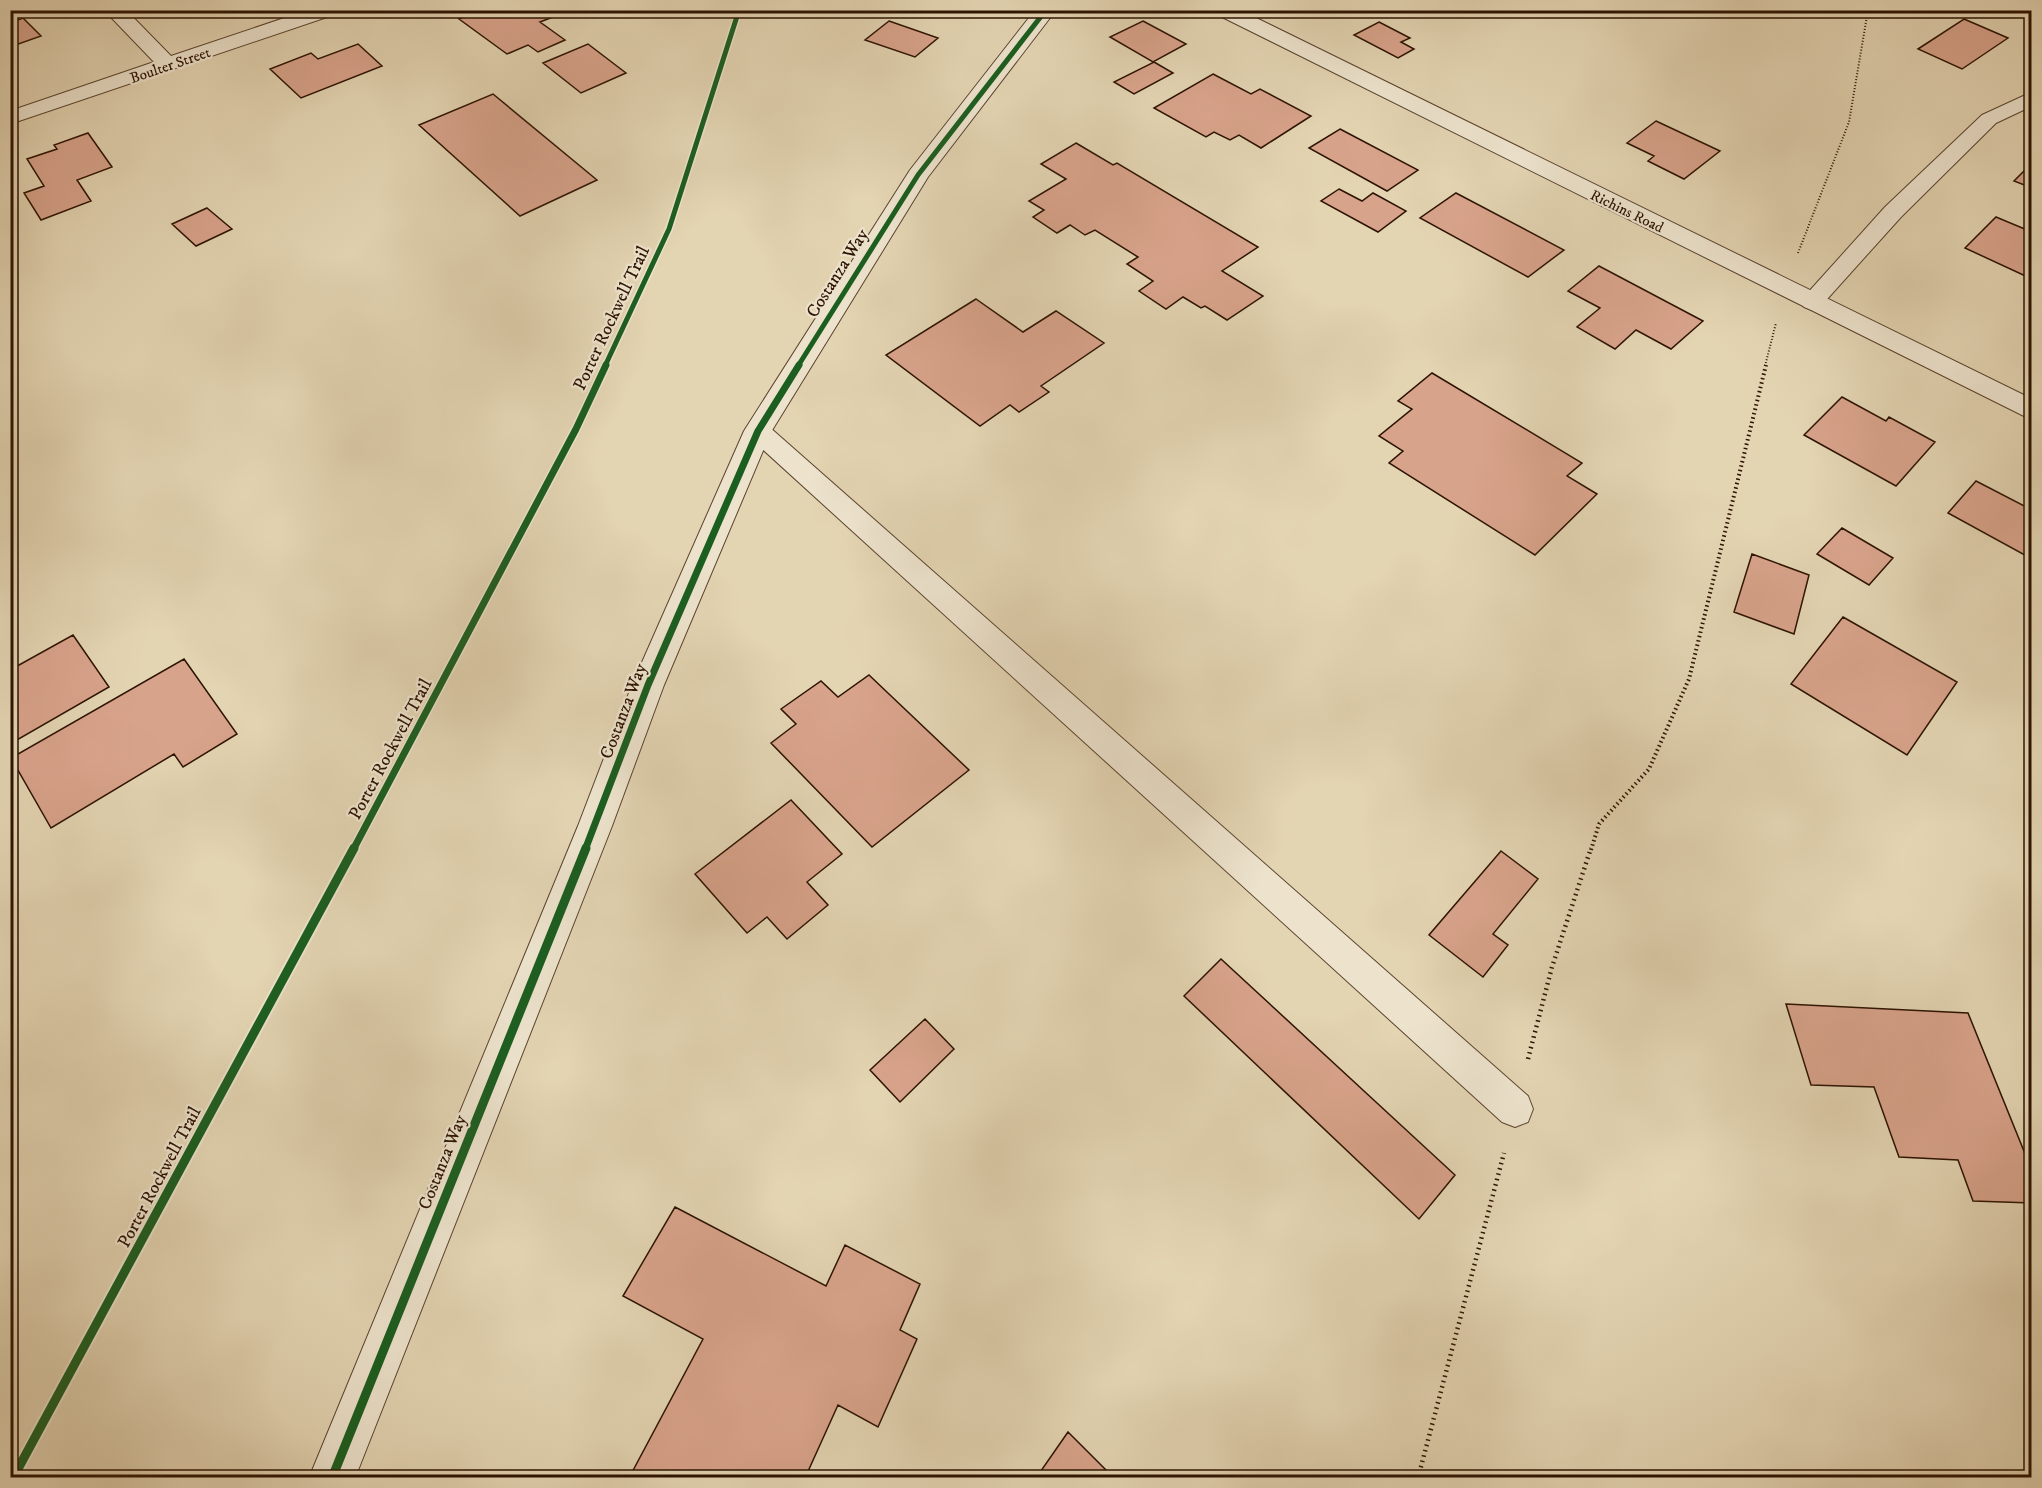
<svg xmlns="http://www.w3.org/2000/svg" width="2042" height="1488" viewBox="0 0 2042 1488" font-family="'IM FELL DW Pica',serif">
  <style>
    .building { fill: #d8a38b; stroke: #2d1302; stroke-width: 1.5 }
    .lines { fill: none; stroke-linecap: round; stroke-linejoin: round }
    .service-casing { stroke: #5a432e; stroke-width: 2 }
    .minor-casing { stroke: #5a432e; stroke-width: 2 }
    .path-far2 { stroke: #2d1302; stroke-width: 2; stroke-dasharray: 1 2; stroke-linecap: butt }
    .path-far1 { stroke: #2d1302; stroke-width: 4; stroke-dasharray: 1.5 3; stroke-linecap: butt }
    .path { stroke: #2d1302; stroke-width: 4.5; stroke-dasharray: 1.5 4; stroke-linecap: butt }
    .service { fill: #ede3cd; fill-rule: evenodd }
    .minor { fill: #ede3cd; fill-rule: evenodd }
    .cycleway-far2-casing { stroke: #ede3cd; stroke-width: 8 }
    .cycleway-far1-casing { stroke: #ede3cd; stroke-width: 10 }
    .cycleway-casing { stroke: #ede3cd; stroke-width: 13 }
    .cycleway-far2 { stroke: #1b5e20; stroke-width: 5 }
    .cycleway-far1 { stroke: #1b5e20; stroke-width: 7 }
    .cycleway { stroke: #1b5e20; stroke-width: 9 }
    .labels { text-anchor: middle; stroke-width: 4.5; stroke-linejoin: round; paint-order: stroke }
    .far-street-label { font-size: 15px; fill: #2d1302; stroke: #ede3cd }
    .street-label { font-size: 18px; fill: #2d1302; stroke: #ede3cd }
  </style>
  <rect width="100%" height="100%" fill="#e3d4b2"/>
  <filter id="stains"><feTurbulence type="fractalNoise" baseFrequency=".00333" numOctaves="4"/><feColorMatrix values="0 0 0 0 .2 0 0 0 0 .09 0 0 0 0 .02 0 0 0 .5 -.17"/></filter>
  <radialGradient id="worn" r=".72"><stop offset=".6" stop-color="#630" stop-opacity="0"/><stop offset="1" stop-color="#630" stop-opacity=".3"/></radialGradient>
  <path class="building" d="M 481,10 L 551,10 L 558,15 L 540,22 L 565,40 L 538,52 L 528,45 L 507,54 L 459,19 Z
    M 23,18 L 41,36 L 10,47 L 10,23 Z
    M 1964,19 L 2008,38 L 1962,69 L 1918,49 Z
    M 889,21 L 938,38 L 915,57 L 865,40 Z
    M 1143,21 L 1186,44 L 1153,62 L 1110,37 Z
    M 1379,22 L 1410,38 L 1401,42 L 1414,49 L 1398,58 L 1354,35 Z
    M 358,44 L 382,66 L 301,98 L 270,69 L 311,53 L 318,59 Z
    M 588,44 L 626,73 L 581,93 L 543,63 Z
    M 1154,62 L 1173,73 L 1134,94 L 1114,82 Z
    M 1213,74 L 1251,94 L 1260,89 L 1311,116 L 1261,148 L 1239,135 L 1230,140 L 1214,132 L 1206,137 L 1154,108 Z
    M 493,94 L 597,180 L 520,216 L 419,125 Z
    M 1656,121 L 1720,151 L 1684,179 L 1648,161 L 1654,156 L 1627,143 Z
    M 1340,129 L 1418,170 L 1387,191 L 1309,148 Z
    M 88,133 L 112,167 L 77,180 L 91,201 L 41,220 L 24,193 L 44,186 L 27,159 L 57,149 L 54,145 Z
    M 1076,143 L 1113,165 L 1117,163 L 1258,247 L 1222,271 L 1263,296 L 1227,320 L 1205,306 L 1201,308 L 1183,297 L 1166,309 L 1139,291 L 1153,281 L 1127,264 L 1138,257 L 1095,230 L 1085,235 L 1070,225 L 1057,233 L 1033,217 L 1044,210 L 1029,201 L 1066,179 L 1041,164 Z
    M 2032,163 L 2032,188 L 2014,181 Z
    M 1339,189 L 1362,201 L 1373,193 L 1406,211 L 1378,232 L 1321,201 Z
    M 1456,193 L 1564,250 L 1528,277 L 1420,218 Z
    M 207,208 L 232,229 L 196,246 L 172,224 Z
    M 1996,217 L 2032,232 L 2032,279 L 1965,248 Z
    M 1599,266 L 1703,321 L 1671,349 L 1636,330 L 1615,349 L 1577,327 L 1600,308 L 1568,291 Z
    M 976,299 L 1023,332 L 1056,311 L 1104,343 L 1041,386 L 1049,392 L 1019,412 L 1010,405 L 980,426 L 886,355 Z
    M 1432,373 L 1582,463 L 1567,476 L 1597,494 L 1535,555 L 1389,463 L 1403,451 L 1379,436 L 1412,409 L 1398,401 Z
    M 1842,397 L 1886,421 L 1889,417 L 1935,442 L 1896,486 L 1804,435 Z
    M 1976,481 L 2032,510 L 2032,559 L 1948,513 Z
    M 1842,528 L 1893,558 L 1869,585 L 1817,554 Z
    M 1752,554 L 1809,575 L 1794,634 L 1734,612 Z
    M 1843,617 L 1957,682 L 1907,755 L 1791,684 Z
    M 73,635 L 109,687 L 10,744 L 10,670 Z
    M 184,659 L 237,734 L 183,767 L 174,754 L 51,828 L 11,758 Z
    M 869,675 L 969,770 L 872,847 L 771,743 L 796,724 L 781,709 L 821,681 L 838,697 Z
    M 791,800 L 842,854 L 807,882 L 828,905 L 787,939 L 767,917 L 747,933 L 695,874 Z
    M 1501,851 L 1538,879 L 1493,934 L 1508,945 L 1483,977 L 1429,935 Z
    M 1221,959 L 1455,1175 L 1419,1219 L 1184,996 Z
    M 1786,1004 L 1968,1013 L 2032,1171 L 2032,1203 L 1973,1201 L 1958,1160 L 1899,1157 L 1874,1087 L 1811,1085 Z
    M 925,1019 L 954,1049 L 900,1102 L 870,1070 Z
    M 675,1207 L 826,1286 L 845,1245 L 920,1284 L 900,1330 L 917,1339 L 878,1427 L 838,1405 L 805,1478 L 629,1478 L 703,1339 L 623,1296 Z
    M 1068,1432 L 1114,1478 L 1036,1478 Z"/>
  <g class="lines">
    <defs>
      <path id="service" d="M 2032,92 L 2032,106 L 1996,123 L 1901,217 L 1820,307 L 1812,310 L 1804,307 L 1801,302 L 1804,297 L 1885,207 L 1982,115 Z
        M 758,422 L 767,425 L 1528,1096 L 1533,1109 L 1528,1122 L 1515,1127 L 1502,1122 L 749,437 L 745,431 L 749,425 Z"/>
      <path id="minor" d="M 104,10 L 126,10 L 171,56 L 308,10 L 339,10 L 336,14 L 10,124 L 10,111 L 154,62 Z
        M 1035,10 L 1056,10 L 928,177 L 771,432 L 664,685 L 612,826 L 355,1478 L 309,1478 L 578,826 L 632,685 L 744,431 L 910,170 Z
        M 1213,10 L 1240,10 L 2032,399 L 2032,420 L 1216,14 Z"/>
    </defs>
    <use href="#service" class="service-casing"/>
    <use href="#minor" class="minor-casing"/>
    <path class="path-far2" d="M 1798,253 L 1849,122 L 1868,10
      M 1765,366 L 1776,323"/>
    <path class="path-far1" d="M 1591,850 L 1599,824 L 1649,769 L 1689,679 L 1766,365"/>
    <path class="path" d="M 1528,1059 L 1552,967 L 1591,848
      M 1418,1478 L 1504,1153"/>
    <use href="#service" class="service"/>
    <use href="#minor" class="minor"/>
    <defs>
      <path id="cycleway-far2" d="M 605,366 L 669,229 L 739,10
        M 798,366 L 918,175 L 1046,10"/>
      <path id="cycleway-far1" d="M 353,850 L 576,429 L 606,365
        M 585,850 L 648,685 L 758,431 L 799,365"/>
      <path id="cycleway" d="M 13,1478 L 354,848
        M 332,1478 L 586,848"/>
    </defs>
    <use href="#cycleway-far2" class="cycleway-far2-casing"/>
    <use href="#cycleway-far1" class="cycleway-far1-casing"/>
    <use href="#cycleway" class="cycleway-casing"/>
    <use href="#cycleway-far2" class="cycleway-far2"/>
    <use href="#cycleway-far1" class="cycleway-far1"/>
    <use href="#cycleway" class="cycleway"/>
  </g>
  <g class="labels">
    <g class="far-street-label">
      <text transform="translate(170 65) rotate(-19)" y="5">Boulter Street</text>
      <text transform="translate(1627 211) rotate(26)" y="5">Richins Road</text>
    </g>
    <g class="street-label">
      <text transform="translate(837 273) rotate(-58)" y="6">Costanza Way</text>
      <text transform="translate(611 318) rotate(-65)" y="6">Porter Rockwell Trail</text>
      <text transform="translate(623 711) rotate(-69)" y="6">Costanza Way</text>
      <text transform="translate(390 749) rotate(-62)" y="6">Porter Rockwell Trail</text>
      <text transform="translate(442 1162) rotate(-68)" y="6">Costanza Way</text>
      <text transform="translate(159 1177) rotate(-62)" y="6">Porter Rockwell Trail</text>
    </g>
  </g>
  <rect width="2042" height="1488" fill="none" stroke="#e3d4b2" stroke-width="36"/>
  <rect x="12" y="12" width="2018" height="1464" fill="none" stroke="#2d1302" stroke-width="3"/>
  <rect x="18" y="18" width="2006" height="1452" fill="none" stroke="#2d1302" stroke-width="1.5"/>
  <rect width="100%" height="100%" filter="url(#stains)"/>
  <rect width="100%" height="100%" fill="url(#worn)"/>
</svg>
